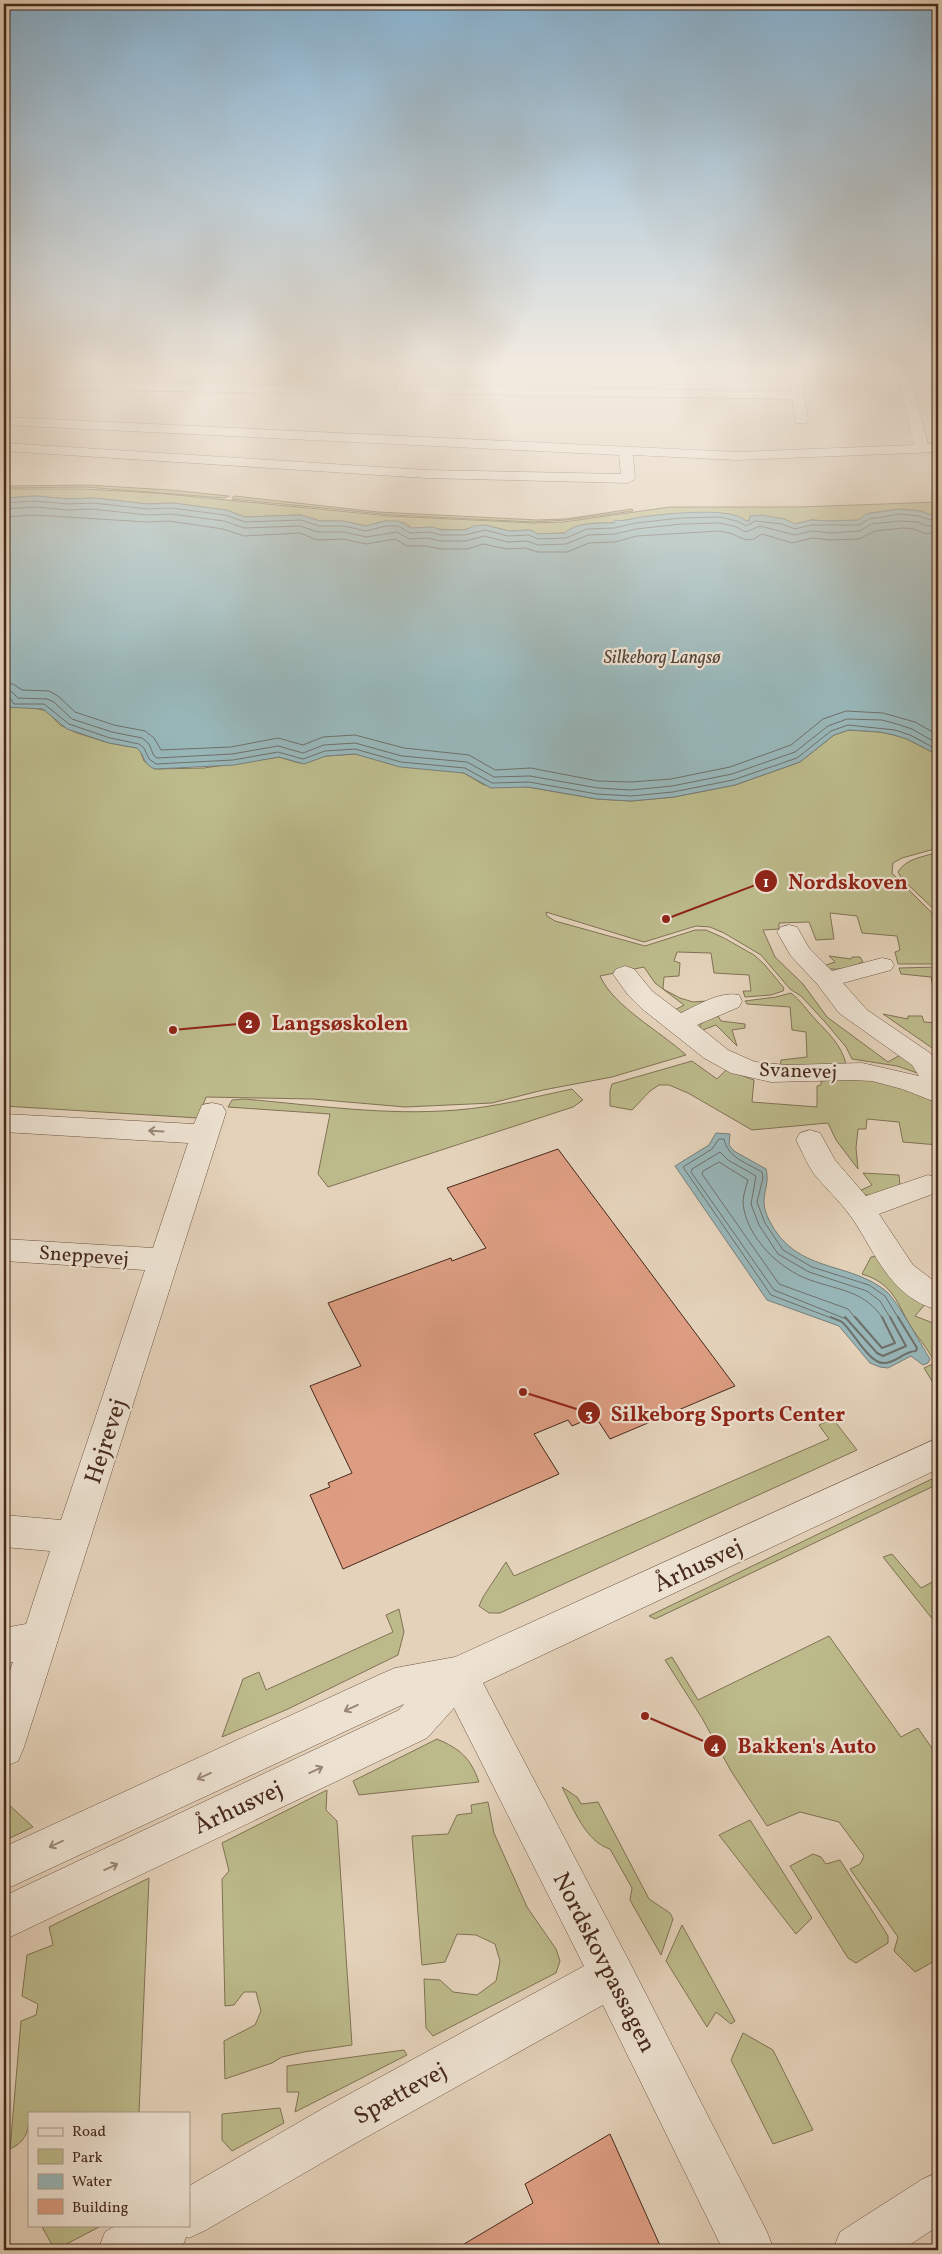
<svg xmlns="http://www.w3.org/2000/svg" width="942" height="2254" viewBox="0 0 942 2254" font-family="Vollkorn,serif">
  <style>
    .green { fill: #bcba8b; stroke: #817254 }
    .water { fill: #98b6b8; stroke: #777e7a }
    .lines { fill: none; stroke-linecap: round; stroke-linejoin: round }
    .shore-far1 { stroke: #6f706a; stroke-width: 1 }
    .shore { stroke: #6f706a; stroke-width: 2 }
    .building { fill: #dd9d82; stroke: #46291c }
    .minor-casing { stroke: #6e5344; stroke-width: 1 }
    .minor { fill: #ede2d2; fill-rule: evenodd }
    .oneway { stroke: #9a8677 }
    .labels { text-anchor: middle; stroke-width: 4.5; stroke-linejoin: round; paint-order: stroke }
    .far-water-label { font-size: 18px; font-style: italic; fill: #56453b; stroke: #ede2d2 }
    .street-label { font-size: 20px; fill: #46291c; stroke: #ede2d2 }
    .near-street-label { font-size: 24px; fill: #46291c; stroke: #ede2d2 }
    .leader { fill: none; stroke: #8f2418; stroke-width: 2 }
    .callout-dot { fill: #8f2418; stroke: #ede2d2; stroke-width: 2 }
    .mark-label { font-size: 15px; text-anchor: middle; font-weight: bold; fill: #fff }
    .callout-label { font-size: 21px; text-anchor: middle; font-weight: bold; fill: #8f2418; stroke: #ede2d2; stroke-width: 4.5; stroke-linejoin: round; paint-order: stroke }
  </style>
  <rect width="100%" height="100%" fill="#e4d2ba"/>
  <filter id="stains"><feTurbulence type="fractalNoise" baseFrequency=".004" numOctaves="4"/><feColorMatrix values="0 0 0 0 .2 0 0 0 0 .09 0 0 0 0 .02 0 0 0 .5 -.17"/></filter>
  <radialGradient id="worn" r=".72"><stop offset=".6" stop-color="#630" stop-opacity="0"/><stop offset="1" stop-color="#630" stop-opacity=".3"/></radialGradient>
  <path class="green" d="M 87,485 L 170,490 L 229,496 L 224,498 L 85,487 L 4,488 L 4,486 Z
    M 4,489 L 85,489 L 156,493 L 389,516 L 534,523 L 564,522 L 670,507 L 799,507 L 938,502 L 938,511 L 933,512 L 930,515 L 921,511 L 903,509 L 870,513 L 859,520 L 831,521 L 811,520 L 795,524 L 784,519 L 750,516 L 749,521 L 746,521 C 731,506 660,515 637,518 C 629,519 623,521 615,521 L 614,523 C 601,523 575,522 566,533 L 538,534 L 530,530 L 509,531 L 485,525 L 461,530 L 411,528 L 406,523 L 385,521 L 366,526 L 342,521 L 320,521 L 301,515 L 245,517 L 226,510 L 173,503 L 148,504 L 94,498 L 68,499 L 36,496 L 4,498 Z
    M 234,496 L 378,512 L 537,520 L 566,519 L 632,509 L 633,511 L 567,520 L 532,522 L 393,515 L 232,499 Z
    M 4,701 L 47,711 L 60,725 L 77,733 L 109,743 L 137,748 L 140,750 L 144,761 L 155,769 L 204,768 L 279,757 L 299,763 L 326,756 L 355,754 L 464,773 L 484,785 L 528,787 L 597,799 L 631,801 L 674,797 L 735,785 L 800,762 L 834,735 L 849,730 L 880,732 L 894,735 L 907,739 L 938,755 L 938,848 L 902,858 L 893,863 L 892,873 L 938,919 L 938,964 L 898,964 L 895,952 L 900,950 L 897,936 L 862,933 L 857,916 L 830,913 L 834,939 L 816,940 L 809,922 L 779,923 L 779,929 L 763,930 L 775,957 L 803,984 L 827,1017 L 888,1062 L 902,1054 L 923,1075 L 897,1066 L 852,1059 L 846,1047 L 825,1022 L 801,996 L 790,989 L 761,955 L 724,933 L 710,927 L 696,926 L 644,942 L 546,912 L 547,916 L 555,921 L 645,946 L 695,930 L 706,930 L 724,938 L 754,955 L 764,964 L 784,988 L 783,991 L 771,995 L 745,997 L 743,991 L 751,991 L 749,975 L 714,973 L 711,953 L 677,952 L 674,961 L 680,963 L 679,976 L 664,977 L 663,989 L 680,998 L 693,1002 L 707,1001 L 683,1013 L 673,1011 L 684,1005 L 655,983 L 644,967 L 600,976 C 614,1007 660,1031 686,1055 L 612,1077 L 543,1090 L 492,1103 L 405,1107 L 313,1099 L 206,1097 L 198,1118 L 4,1106 Z
    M 938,852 L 938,913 L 902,879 L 898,872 C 906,858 924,857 938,852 Z
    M 829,956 L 851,959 L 852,957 L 860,957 L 863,962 C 850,967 836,973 823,966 L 835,962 Z
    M 938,967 L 938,1003 L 936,1003 L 931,977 L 901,974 L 899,968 Z
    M 791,993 C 801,1001 806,1009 815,1019 C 828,1033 841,1044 846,1064 L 780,1070 L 781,1060 L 807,1057 L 806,1032 L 792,1030 L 790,1007 L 747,1004 L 745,1001 L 776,997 Z
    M 717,1014 L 721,1021 L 745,1024 L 745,1028 L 732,1030 L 737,1046 L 716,1025 L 700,1031 L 700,1025 L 709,1017 Z
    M 883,1014 L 908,1019 L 908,1016 L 922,1016 L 924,1022 L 938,1023 L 938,1052 Z
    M 692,1061 L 717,1079 L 726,1070 L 754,1080 L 752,1102 L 817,1107 L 817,1086 L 821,1085 L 821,1081 L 868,1077 L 923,1093 L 938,1102 L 938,1145 L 903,1142 L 899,1122 L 867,1119 L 866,1129 L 858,1129 L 856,1148 L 858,1169 L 836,1140 L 828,1123 L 752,1130 L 688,1093 L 669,1085 L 659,1085 L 650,1091 L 632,1110 L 610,1106 L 610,1091 L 612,1084 Z
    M 572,1089 L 583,1100 L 573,1107 L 328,1187 L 318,1174 L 330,1114 L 228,1107 L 232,1100 L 244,1099 C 314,1105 386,1116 457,1110 C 496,1107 534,1097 572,1089 Z
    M 863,1173 L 899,1175 L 900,1186 L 870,1196 L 857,1192 L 872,1185 Z
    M 879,1256 L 927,1302 L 915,1316 L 938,1325 L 938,1391 L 924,1368 L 935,1363 C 929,1351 921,1341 913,1330 C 897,1305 895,1284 862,1274 L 871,1257 Z
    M 833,1419 L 857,1450 L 500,1613 L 489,1613 L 479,1606 L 483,1597 L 506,1562 L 514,1576 L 829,1439 L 819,1425 Z
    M 938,1476 L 938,1484 L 655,1619 L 649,1616 Z
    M 892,1554 L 921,1588 L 938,1579 L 938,1626 L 883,1557 Z
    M 399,1609 L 404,1632 L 398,1655 L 288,1709 L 222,1737 L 243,1679 L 259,1672 L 266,1690 L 393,1632 L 386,1615 Z
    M 829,1636 L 901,1737 L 918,1728 L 938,1757 L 938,1959 L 915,1972 L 894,1951 L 898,1937 L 850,1869 L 860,1864 L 864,1856 L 839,1822 L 800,1812 L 767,1826 L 731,1771 L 702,1718 L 665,1660 L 672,1657 L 698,1700 Z
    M 437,1739 C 460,1749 470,1757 479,1782 L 359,1795 L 353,1781 Z
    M 562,1787 L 577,1797 L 581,1804 L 598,1802 L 649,1899 L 670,1913 L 673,1919 L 661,1955 L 630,1900 L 632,1888 L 610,1849 C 586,1842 573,1808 562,1787 Z
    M 327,1790 L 326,1810 L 337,1821 L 352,2045 L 304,2052 L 282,2057 L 272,2063 L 225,2079 L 224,2041 L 255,2025 L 261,2011 L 256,1992 L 244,1992 L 234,2005 L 225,2006 L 222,1879 L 229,1871 L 222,1843 Z
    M 488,1802 L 494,1833 L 527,1907 L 556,1949 L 560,1961 L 556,1973 L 433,2036 L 426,2028 L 424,1979 L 440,1980 L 453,1992 L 477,1995 L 496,1981 L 500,1961 L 495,1944 L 476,1935 L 457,1934 L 445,1962 L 422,1965 L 412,1836 L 448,1834 L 457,1815 L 472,1813 L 471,1805 Z
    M 7,1803 L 33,1827 L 4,1841 L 4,1816 Z
    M 750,1820 L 812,1918 L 796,1934 L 719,1835 Z
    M 813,1854 L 821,1857 L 826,1864 L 840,1860 L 888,1936 L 888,1943 L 856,1963 L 848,1958 L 790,1866 Z
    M 149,1878 L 139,2113 L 29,2113 C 29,2130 27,2141 10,2149 L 21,2021 L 36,2015 L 38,2004 L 22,1996 L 27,1955 L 53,1945 L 49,1927 Z
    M 682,1925 L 735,2021 L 731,2024 L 716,2012 L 707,2027 L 666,1961 Z
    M 743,2033 L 773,2050 L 813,2130 L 773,2144 L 731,2060 Z
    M 404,2050 L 407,2055 L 295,2112 L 299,2092 L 287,2092 L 287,2066 Z
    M 280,2108 L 284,2123 L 232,2151 L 222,2140 L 222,2114 Z
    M 43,2225 L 103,2225 L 55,2250 L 42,2227 Z"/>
  <path class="water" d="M 36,496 L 68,499 L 94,498 L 148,504 L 173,503 L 226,510 L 245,517 L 301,515 L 320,521 L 344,521 L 366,526 L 385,521 L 399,521 L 411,528 L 433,527 L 441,530 L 465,530 L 474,526 L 485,525 L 509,531 L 530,530 L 538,534 L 565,533 C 575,522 601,523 614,523 L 615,520 C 625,522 633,518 642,517 C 664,514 732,506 746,521 L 749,521 L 750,516 L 761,515 L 784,519 L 795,524 L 811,520 L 831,521 L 859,520 L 866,514 L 899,509 L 921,511 L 930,515 L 933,512 L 938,511 L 938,755 L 907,739 L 894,735 L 880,732 L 849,730 L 834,735 L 800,762 L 735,785 L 674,797 L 631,801 L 597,799 L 528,787 L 491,788 L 464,773 L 400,767 L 355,754 L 326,756 L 304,764 L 279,757 L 234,765 L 155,769 C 143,765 145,755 137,748 L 109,743 L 67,729 L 43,709 L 5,707 L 7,703 L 4,701 L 4,498 Z
    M 716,1133 L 730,1134 L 729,1145 L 734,1151 L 766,1169 C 771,1190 757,1195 769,1220 C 796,1274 847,1260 886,1291 C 897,1300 921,1345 930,1359 L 928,1363 L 923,1365 L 911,1356 L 888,1368 L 880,1367 L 870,1363 L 839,1326 L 767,1300 L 675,1166 L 709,1145 Z"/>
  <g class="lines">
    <path class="shore-far1" d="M 4,503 L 35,501 L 68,504 L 93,503 L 148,509 L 172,508 L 225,515 L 245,522 L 301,520 L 319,526 L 344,526 L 366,531 L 386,526 L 398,526 L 410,533 L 430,532 L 441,535 L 465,535 L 485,530 L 508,536 L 529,535 L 538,539 L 566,538 L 587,529 L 614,528 L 636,523 L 681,518 L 720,517 L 737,521 L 746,526 L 755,521 L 782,524 L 795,529 L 811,525 L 859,525 L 869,519 L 900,514 L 919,516 L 930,520 L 938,516
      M 4,509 L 35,507 L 68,510 L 91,509 L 148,515 L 171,514 L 224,521 L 244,528 L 300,526 L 318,532 L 344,532 L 366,537 L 397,532 L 409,539 L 428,538 L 441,541 L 466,541 L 484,536 L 508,542 L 527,541 L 538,545 L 566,544 L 588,535 L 615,534 L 636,529 L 681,524 L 719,523 L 734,526 L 746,532 L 760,526 L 795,535 L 812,531 L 831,533 L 860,531 L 871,524 L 900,521 L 917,522 L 928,526 L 938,524
      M 4,517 L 34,515 L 147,522 L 169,521 L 223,529 L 244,536 L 300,533 L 317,540 L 343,539 L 366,544 L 395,539 L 407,546 L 426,546 L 441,549 L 467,549 L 483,544 L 507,549 L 525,548 L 538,552 L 567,552 L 589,543 L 615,542 L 637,536 L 719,531 L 730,533 L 746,540 L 754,539 L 762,534 L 792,543 L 812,538 L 831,540 L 859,539 L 875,531 L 903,528 L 914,529 L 926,534 L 938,532
      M 4,683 L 13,684 L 22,690 L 49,691 L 58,696 L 75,712 L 114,725 L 145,731 L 154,738 L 161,750 L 231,747 L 278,738 L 303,745 L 323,737 L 355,735 L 404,748 L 469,755 L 495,770 L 531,768 L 598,781 L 631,782 L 671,779 L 730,767 L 791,745 L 823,719 L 846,711 L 883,713 L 915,722 L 938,735
      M 4,690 L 12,692 L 18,698 L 47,699 L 54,702 L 72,719 L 112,732 L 142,738 L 149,744 L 154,756 L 157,758 L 232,754 L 278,746 L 303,753 L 324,745 L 355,743 L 402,756 L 467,762 L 494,777 L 530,776 L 598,788 L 631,790 L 672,786 L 732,774 L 795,752 L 828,726 L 847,719 L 882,720 L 897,724 L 912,729 L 938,744
      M 4,696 L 10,698 L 14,704 L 44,704 L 69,724 L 110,738 L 139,744 L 144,748 L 149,759 L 156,764 L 233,760 L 278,752 L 303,759 L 325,751 L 355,749 L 401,762 L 465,768 L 492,783 L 529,782 L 597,794 L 631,796 L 673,792 L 733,780 L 797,758 L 831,731 L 848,725 L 895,730 L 910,735 L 938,750
      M 834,1319 L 771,1295 L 683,1167 L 712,1149 L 719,1139 L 724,1139 C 728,1158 747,1163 762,1172 L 763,1178 L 757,1202 L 765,1223 L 783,1250 L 812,1267 L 869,1285 L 885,1296 L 899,1319
      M 846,1319 L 774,1290 L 691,1172 L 692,1169 L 720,1152 L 728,1160 L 756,1176 L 751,1204 L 759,1225 L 778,1254 L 809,1272 L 867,1291 L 880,1301 L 891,1319
      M 856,1319 L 848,1309 L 779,1284 L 702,1174 L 703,1171 L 719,1162 L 748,1180 C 746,1187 743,1195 743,1203 C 746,1237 779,1269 810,1280 C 838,1290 866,1291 883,1319"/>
    <path class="shore" d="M 831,1317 C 834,1319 839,1320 842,1322 C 853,1331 868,1362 883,1363 C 895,1364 904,1351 916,1351 L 917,1348 L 898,1317
      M 845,1317 L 877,1353 L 883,1356 L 906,1346 L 890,1317
      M 855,1317 L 882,1348 L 895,1343 L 882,1317"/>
  </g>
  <path class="building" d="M 558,1149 L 735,1386 L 610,1439 L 595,1416 L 572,1426 L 568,1420 L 534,1434 L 559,1474 L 343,1569 L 310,1495 L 330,1487 L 328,1483 L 352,1473 L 310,1386 L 361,1366 L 328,1303 L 451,1258 L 452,1261 L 486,1248 L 447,1188 Z
    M 610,2134 L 662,2250 L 454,2250 L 533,2203 L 525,2184 Z"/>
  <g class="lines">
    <defs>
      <path id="minor" d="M 303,370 L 315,370 L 300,392 L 296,393 L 4,389 L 4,381 L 292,385 Z
        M 405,370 L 417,370 L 409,386 L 791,391 L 788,370 L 800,370 L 808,420 L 806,423 L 796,423 L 792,399 L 397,393 L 395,390 Z
        M 896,370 L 908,370 L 928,444 L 938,444 L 938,452 L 737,460 L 633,455 L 635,479 L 628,483 L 426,478 L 4,451 L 4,443 L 426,470 L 621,474 L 619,455 L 4,425 L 4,417 L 737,452 L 914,445 Z
        M 789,925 L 797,927 L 809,948 L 832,971 L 882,958 L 891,960 L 894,965 L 891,970 L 843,983 L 867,1010 L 930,1053 L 938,1062 L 938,1103 L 902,1089 L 872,1081 L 852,1080 L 771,1082 L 731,1073 L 704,1058 L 641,1008 L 628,995 L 613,974 L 616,969 L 625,966 L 634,969 L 652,991 L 681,1013 C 698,1005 720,991 739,995 L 742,1001 L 739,1007 L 697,1025 L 728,1050 L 755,1062 L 787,1065 L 862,1063 L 919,1076 L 912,1065 L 839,1013 L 818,985 L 791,956 L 777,932 L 781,927 Z
        M 212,1103 L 222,1105 L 226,1112 L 24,1747 L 18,1761 L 4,1767 L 4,1688 L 13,1662 L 4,1664 L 4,1628 L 26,1624 L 50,1551 L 4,1547 L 4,1515 L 61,1520 L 145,1270 L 4,1261 L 4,1239 L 153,1248 L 188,1143 L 4,1132 L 4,1114 L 194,1124 L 202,1105 Z
        M 810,1130 L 820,1133 L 835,1160 L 866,1196 L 928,1175 L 938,1178 L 938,1192 L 879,1214 L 913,1265 L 938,1284 L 938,1310 C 890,1297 877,1255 852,1218 C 841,1202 826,1189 814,1174 C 807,1164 802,1151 796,1140 L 800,1133 Z
        M 938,1438 L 938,1469 L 483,1683 L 628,1959 L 767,2232 L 774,2250 L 723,2250 L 603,2005 L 356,2143 L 206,2230 L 189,2238 L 186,2237 L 184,2243 L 170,2250 L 98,2250 L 105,2232 L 117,2225 L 189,2225 L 189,2186 L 322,2109 L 584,1966 L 454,1708 L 427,1738 L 4,1940 L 4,1896 L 399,1710 L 404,1704 L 4,1890 L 4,1847 L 381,1674 L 395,1668 L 455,1657 Z
        M 938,2172 L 938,2226 L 902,2250 L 833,2250 L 840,2232 L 921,2180 Z"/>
    </defs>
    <use href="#minor" class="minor-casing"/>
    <use href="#minor" class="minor"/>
  </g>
  <defs><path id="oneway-shaft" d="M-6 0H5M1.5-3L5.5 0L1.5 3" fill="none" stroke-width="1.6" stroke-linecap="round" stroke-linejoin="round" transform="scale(1.25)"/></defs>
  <g class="oneway">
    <use href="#oneway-shaft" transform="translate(156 1131) rotate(-177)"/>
    <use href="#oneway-shaft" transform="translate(351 1708) rotate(155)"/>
    <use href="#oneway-shaft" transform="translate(316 1770) rotate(-25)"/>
    <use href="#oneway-shaft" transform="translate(204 1776) rotate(155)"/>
    <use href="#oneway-shaft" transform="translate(56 1844) rotate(155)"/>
    <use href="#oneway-shaft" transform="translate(111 1867) rotate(-25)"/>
  </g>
  <linearGradient id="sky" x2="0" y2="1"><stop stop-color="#88b5d5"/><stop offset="0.54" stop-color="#f3ebe0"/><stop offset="1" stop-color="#f3ebe0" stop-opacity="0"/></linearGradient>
  <rect width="942" height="685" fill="url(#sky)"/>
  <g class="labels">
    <g class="far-water-label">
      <text x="662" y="663">Silkeborg Langsø</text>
    </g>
    <g class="street-label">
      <text transform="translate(798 1070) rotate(2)" y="7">Svanevej</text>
      <text transform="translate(84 1255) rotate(4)" y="7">Sneppevej</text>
    </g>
    <g class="near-street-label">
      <text transform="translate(105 1441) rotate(-72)" y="8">Hejrevej</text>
      <text transform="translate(698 1565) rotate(-25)" y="8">Århusvej</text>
      <text transform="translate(238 1807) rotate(-25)" y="8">Århusvej</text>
      <text transform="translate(605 1962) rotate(63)" y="8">Nordskovpassagen</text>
      <text transform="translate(400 2093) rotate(-29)" y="8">Spættevej</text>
    </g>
  </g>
  <path class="leader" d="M666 919L766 881M173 1030L249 1023M523 1392L589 1413M645 1716L715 1746"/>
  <g class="callout-dot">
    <circle cx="666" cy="919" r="5"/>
    <circle cx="173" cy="1030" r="5"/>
    <circle cx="523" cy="1392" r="5"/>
    <circle cx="645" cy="1716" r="5"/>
    <circle cx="766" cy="881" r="12"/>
    <circle cx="249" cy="1023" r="12"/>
    <circle cx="589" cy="1413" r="12"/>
    <circle cx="715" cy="1746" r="12"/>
  </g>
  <g class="mark-label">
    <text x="766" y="887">1</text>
    <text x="249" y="1028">2</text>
    <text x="589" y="1419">3</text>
    <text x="715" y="1751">4</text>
  </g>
  <g class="callout-label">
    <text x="848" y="889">Nordskoven</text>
    <text x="340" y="1030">Langsøskolen</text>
    <text x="728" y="1421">Silkeborg Sports Center</text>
    <text x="807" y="1753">Bakken's Auto</text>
  </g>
  <rect width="942" height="2254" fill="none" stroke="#e4d2ba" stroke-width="20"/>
  <rect x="5" y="5" width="932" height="2244" fill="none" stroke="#46291c" stroke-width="2.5"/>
  <rect x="10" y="10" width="922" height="2234" fill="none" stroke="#46291c"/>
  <rect x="28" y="2112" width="162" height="115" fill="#ede2d2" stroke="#aa9889"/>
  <rect x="38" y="2128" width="25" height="8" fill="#ede2d2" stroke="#aa9889"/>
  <text x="72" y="2136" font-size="15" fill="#46291c">Road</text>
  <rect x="38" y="2149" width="25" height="15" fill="#bcba8b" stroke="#aa9889"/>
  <text x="72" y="2162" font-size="15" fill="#46291c">Park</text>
  <rect x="38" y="2174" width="25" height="15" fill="#98b6b8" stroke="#aa9889"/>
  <text x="72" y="2186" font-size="15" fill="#46291c">Water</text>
  <rect x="38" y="2199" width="25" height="15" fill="#dd9d82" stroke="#aa9889"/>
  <text x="72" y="2212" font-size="15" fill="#46291c">Building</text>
  <rect width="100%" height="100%" filter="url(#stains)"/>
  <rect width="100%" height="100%" fill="url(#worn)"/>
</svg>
